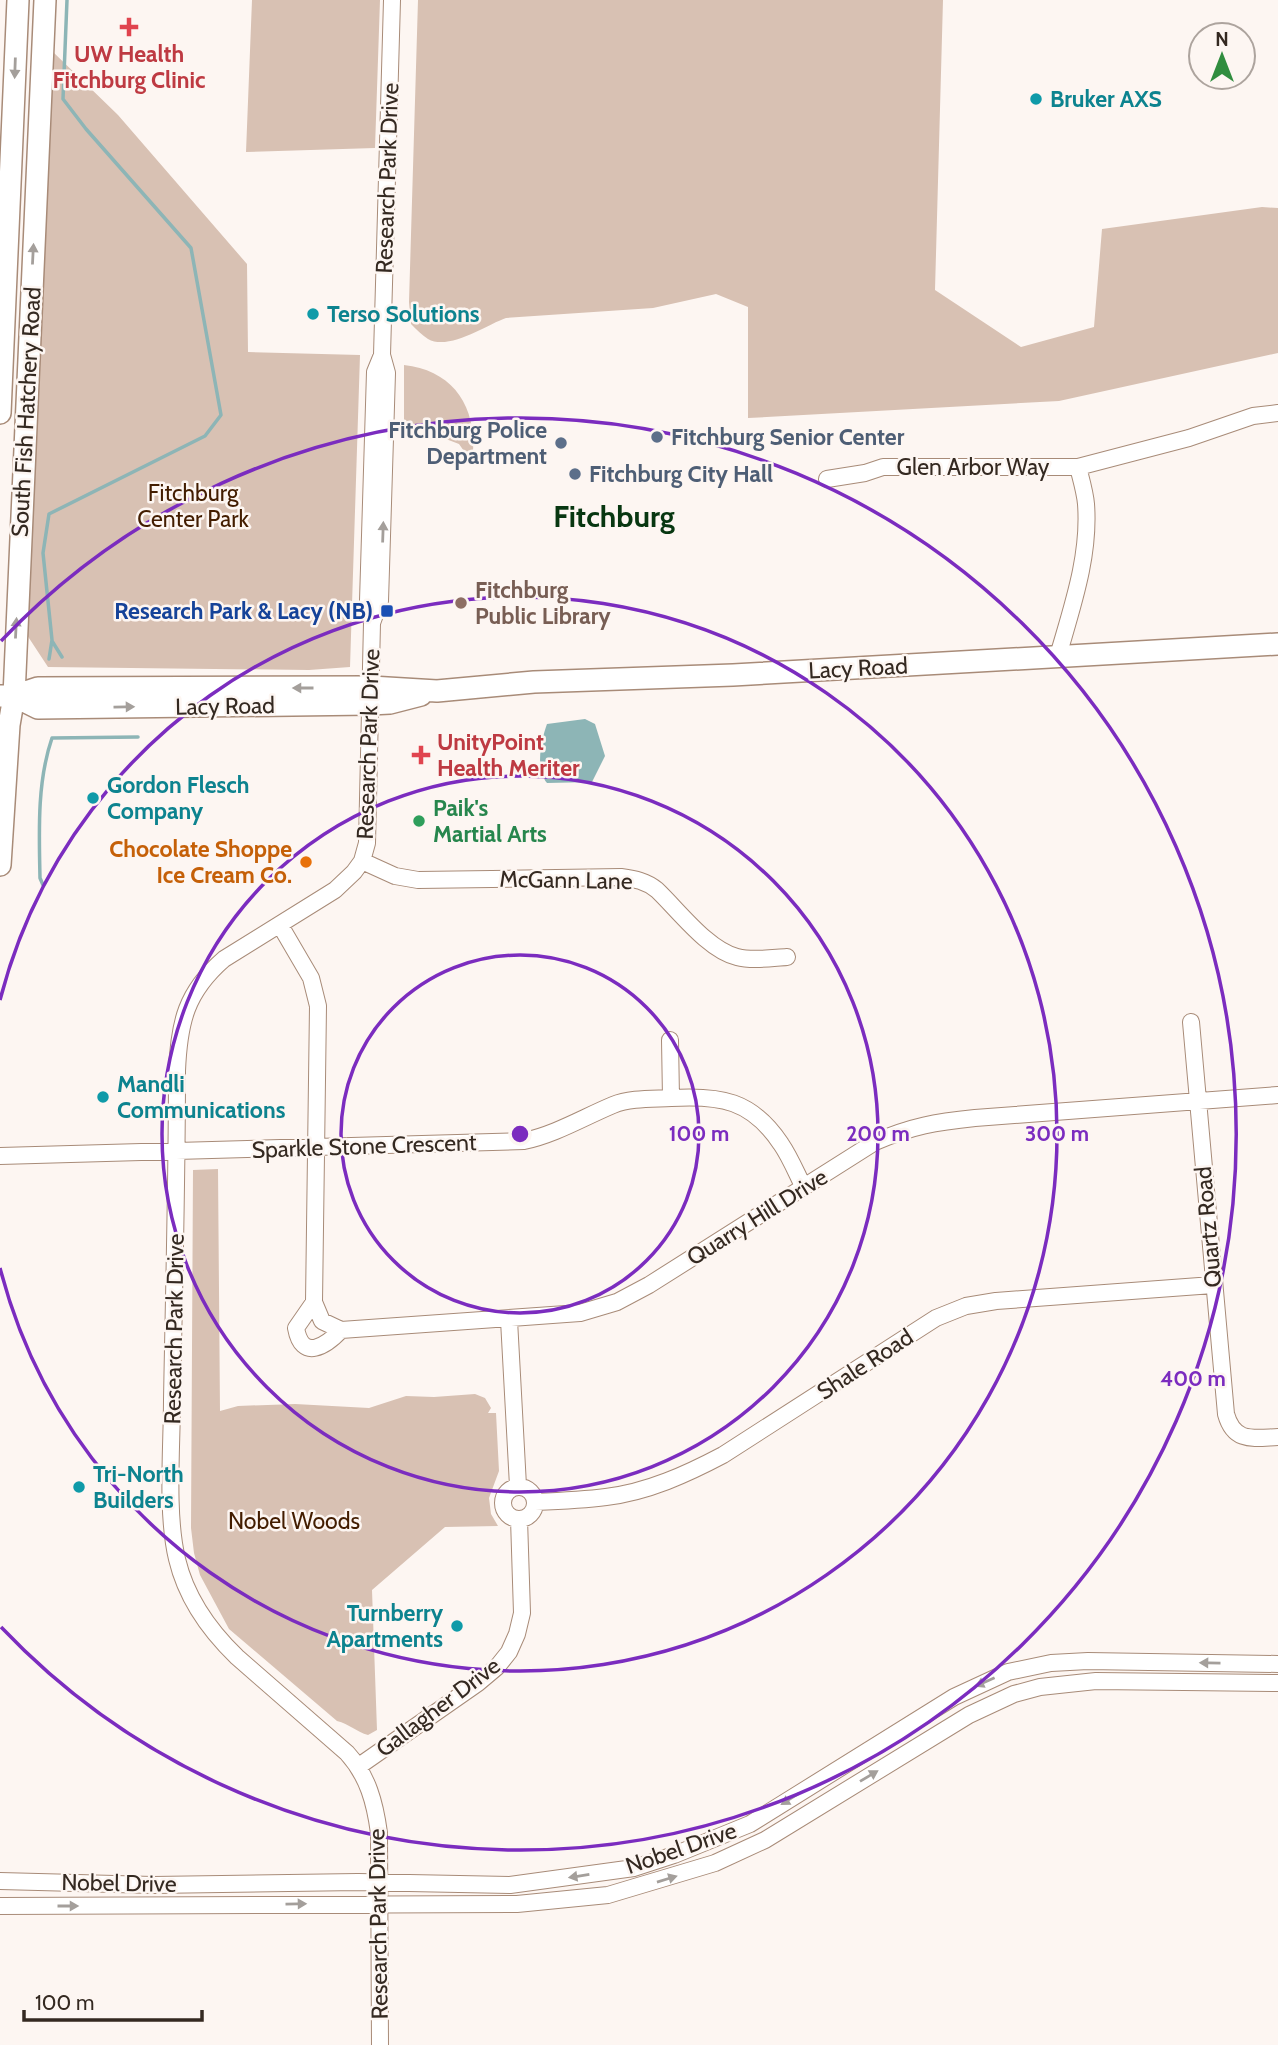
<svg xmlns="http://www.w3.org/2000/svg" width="1278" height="2045" viewBox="0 0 1278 2045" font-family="Cabin,sans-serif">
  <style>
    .green { fill: #d8c1b3 }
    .water { fill: #8db5b6 }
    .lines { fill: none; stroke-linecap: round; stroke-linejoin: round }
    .stream { stroke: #8db5b6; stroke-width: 3.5 }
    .minor-casing { stroke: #a88b78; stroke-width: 18 }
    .major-casing { stroke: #a88b78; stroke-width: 24 }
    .minor { stroke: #fff; stroke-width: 16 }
    .major { stroke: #fff; stroke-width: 21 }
    .oneway { fill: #a49f9b }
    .ring { fill: none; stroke: #7b2cbf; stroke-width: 3.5 }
    .health-dot { fill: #e0444e; stroke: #fdf6f2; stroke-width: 2.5 }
    .culture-dot { fill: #0f9aa8; stroke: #fdf6f2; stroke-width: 2.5 }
    .service-dot { fill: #5c6f8a; stroke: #fdf6f2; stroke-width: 2.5 }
    .education-dot { fill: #8d6e63; stroke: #fdf6f2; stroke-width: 2.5 }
    .transit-dot { fill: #1a4fb4; stroke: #fdf6f2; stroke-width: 2.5 }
    .leisure-dot { fill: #2e9e5b; stroke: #fdf6f2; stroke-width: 2.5 }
    .food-dot { fill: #e8710a; stroke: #fdf6f2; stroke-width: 2.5 }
    .labels { text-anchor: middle; stroke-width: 5; stroke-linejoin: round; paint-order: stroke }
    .health-label { font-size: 23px; font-weight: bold; fill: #be3a42; stroke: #fdf6f2 }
    .culture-label { font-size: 23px; font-weight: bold; fill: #0d838f; stroke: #fdf6f2; text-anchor: start }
    .street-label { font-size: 23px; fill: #342921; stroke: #fdf6f2 }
    .service-label { font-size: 23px; font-weight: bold; fill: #4e5e75; stroke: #fdf6f2; text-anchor: start }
    .park-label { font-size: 23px; fill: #431d00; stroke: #fdf6f2 }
    .education-label { font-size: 23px; font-weight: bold; fill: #785e54; stroke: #fdf6f2; text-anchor: start }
    .transit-label { font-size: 23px; font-weight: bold; fill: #164399; stroke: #fdf6f2; text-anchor: end }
    .leisure-label { font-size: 23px; font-weight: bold; fill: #27864d; stroke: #fdf6f2; text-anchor: start }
    .food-label { font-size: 23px; font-weight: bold; fill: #c56008; stroke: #fdf6f2; text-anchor: end }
    .district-label { font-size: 30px; font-weight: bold; fill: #083711; stroke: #fdf6f2 }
    .centre { fill: #7b2cbf; stroke: #fdf6f2; stroke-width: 3.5 }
    .ring-label { font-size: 21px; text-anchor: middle; font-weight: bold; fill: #7b2cbf; stroke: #fdf6f2; stroke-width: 5; stroke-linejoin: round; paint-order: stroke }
  </style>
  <rect width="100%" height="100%" fill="#fdf6f2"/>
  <path class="green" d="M 252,0 L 380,0 L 375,148 L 246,152 Z
    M 418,0 L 943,0 L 935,290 L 1021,347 L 1094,327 L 1102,229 L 1262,207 L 1278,208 L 1278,353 L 1059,401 L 748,418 L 748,307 L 716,294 L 653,308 L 506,318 C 486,325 449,351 428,339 C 422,335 416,329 411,324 L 409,302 Z
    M 51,50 L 118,115 L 247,264 L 248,352 L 360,355 L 350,667 L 309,670 L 48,667 L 25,632 Z
    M 404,365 C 451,370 476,404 473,451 L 466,454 L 459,444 L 404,423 Z
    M 218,1169 L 220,1411 L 238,1406 L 295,1404 L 369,1408 L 406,1396 L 434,1397 L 475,1394 L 485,1398 L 491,1408 L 488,1413 L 496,1413 L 499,1471 L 489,1498 L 491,1514 L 498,1526 L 445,1527 L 372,1590 L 377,1730 L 368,1735 C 357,1732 349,1724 337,1721 L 229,1629 L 200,1575 L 194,1553 L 191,1528 L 193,1170 Z"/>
  <path class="water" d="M 585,719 L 595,724 L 605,756 L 592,782 L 547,783 C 535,769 541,740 547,724 Z"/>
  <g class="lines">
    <path class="stream" d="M 52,641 L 62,657
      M 49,659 L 52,640 L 43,553 L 49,514 L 205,436 L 221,415 L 191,248 L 86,129 L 63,99 L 67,0
      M 43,885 L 40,878 C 39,831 37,782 52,738 L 138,737"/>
    <defs>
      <path id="minor" d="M 827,479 L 865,473 L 883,467 L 1078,467 L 1189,438 L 1253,416 L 1278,413
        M 372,623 L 380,601 L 387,373 L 382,355
        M 1058,656 C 1072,607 1090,556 1086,504 C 1085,492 1081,479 1078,467
        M 362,861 L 395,876 L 418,880 L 621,877 C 635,879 646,881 657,890 C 679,911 708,950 737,957 C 752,961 771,958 787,957
        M 280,925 L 311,978 L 318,1006 L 314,1302 L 322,1321 L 341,1330 L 580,1313 L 617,1302 L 649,1285 L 875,1142 C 912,1126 936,1122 975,1118 L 1278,1095
        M 1191,1022 L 1226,1414 C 1234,1443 1253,1438 1278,1437
        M 670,1040 L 671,1098
        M 0,1156 L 524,1141 C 556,1134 582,1118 613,1105 C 630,1098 652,1099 671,1098 C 720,1095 752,1100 781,1144 C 790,1157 796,1172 803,1186
        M 314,1302 L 296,1328 C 302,1362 326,1346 341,1330
        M 509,1320 L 518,1486
        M503 1503a16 16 0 1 1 32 0a16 16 0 1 1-32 0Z
        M 535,1502 C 559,1501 583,1500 606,1497 C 648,1492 687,1474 723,1455 L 936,1318 L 966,1306 L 996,1301 L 1213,1285
        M 359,1766 L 478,1683 L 497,1667 L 509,1652 L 517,1634 L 522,1613 L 519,1519
        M 0,1881 L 153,1885 L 358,1882 L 510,1885 L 634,1868 L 674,1855 L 750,1824 L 954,1697 L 1008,1672 L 1051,1663 L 1088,1661 L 1278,1664
        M 0,1906 L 517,1904 L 608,1895 L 715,1863 L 765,1840 L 969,1715 L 1014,1694 L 1040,1687 L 1096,1681 L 1278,1683
        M 380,2045 L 379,1833 C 375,1803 368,1776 347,1753 L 237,1657 C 209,1630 186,1597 177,1559 C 166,1513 172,1447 172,1400 C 174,1290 177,1180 177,1071 C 179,1022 186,992 224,959 L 335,890 L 354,872 L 362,861 L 367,843 L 372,623 L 368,601 L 375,372 L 382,355 L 392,0"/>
      <path id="major" d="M 0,413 L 18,0
        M 0,696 L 14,696 L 38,688 L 371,687 L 437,691 L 534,682 L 733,675 L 1278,644
        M 14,696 L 38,708 L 370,704 L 390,703 L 421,695
        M 0,865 L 9,725 L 14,696 L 45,0"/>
    </defs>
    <use href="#minor" class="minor-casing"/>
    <use href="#major" class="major-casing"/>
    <use href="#minor" class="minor"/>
    <use href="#major" class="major"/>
  </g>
  <defs><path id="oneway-solid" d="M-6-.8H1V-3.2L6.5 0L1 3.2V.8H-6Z" transform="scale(1.75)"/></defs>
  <g class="oneway">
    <use href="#oneway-solid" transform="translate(15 68) rotate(92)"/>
    <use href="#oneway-solid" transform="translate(33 254) rotate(-87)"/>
    <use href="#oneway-solid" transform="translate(383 532) rotate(-88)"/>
    <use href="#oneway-solid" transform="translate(16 628) rotate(-87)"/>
    <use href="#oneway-solid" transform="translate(303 688) rotate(180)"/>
    <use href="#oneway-solid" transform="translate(124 707) rotate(-1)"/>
    <use href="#oneway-solid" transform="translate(1210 1663) rotate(-179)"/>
    <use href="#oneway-solid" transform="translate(985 1682) rotate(156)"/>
    <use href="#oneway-solid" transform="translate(869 1776) rotate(-31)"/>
    <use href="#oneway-solid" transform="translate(790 1799) rotate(148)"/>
    <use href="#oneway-solid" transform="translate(579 1876) rotate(171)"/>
    <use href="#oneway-solid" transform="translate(667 1879) rotate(-17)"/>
    <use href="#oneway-solid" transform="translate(296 1904) rotate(-1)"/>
    <use href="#oneway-solid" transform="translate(68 1906)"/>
  </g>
  <g class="ring">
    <circle cx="520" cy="1134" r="179"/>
    <circle cx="520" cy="1134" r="358"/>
    <path d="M0 1000A537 537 0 1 1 0 1268"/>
    <path d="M1 641A716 716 0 1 1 1 1627"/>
  </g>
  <g class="health-dot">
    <path d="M125.5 16.5h7v7h7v7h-7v7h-7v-7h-7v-7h7z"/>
    <path d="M417.5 744.5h7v7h7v7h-7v7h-7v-7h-7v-7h7z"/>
  </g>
  <g class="culture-dot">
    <circle cx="1036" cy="99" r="7"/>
    <circle cx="313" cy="314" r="7"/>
    <circle cx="93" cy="798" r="7"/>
    <circle cx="103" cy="1097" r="7"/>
    <circle cx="79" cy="1487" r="7"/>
    <circle cx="457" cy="1626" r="7"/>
  </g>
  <g class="service-dot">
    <circle cx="657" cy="437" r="7"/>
    <circle cx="561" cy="443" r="7"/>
    <circle cx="575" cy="474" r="7"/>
  </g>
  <circle class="education-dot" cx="461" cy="603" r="7"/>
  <rect class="transit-dot" x="380" y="604" width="14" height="14" rx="3.5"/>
  <circle class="leisure-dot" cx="419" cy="821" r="7"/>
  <circle class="food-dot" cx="306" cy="862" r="7"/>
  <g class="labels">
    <g class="health-label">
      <text x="129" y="62">UW Health<tspan x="129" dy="26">Fitchburg Clinic</tspan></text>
      <text x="437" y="750" text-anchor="start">UnityPoint<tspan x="437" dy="26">Health Meriter</tspan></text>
    </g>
    <g class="culture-label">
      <text x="1050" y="107">Bruker AXS</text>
      <text x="327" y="322">Terso Solutions</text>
      <text x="107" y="793">Gordon Flesch<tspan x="107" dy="26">Company</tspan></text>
      <text x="117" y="1092">Mandli<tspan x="117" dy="26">Communications</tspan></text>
      <text x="93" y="1482">Tri-North<tspan x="93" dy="26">Builders</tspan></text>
      <text x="443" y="1621" text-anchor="end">Turnberry<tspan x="443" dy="26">Apartments</tspan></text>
    </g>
    <g class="street-label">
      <text transform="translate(387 178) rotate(-88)" y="8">Research Park Drive</text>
      <text transform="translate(26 412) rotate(-87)" y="8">South Fish Hatchery Road</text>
      <text x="973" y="475">Glen Arbor Way</text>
      <text transform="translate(858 668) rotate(-3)" y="8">Lacy Road</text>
      <text transform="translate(225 706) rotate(-1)" y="8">Lacy Road</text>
      <text transform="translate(368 744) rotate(-88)" y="8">Research Park Drive</text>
      <text transform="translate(566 880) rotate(1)" y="8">McGann Lane</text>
      <text transform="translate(364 1146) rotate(-2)" y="8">Sparkle Stone Crescent</text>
      <text transform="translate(757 1217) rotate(-32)" y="8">Quarry Hill Drive</text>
      <text transform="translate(1208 1227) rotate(-95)" y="8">Quartz Road</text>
      <text transform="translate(174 1329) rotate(-89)" y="8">Research Park Drive</text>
      <text transform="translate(865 1364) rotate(-33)" y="8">Shale Road</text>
      <text transform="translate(438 1707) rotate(-37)" y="8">Gallagher Drive</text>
      <text transform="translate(681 1848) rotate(-19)" y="8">Nobel Drive</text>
      <text transform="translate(119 1883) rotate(1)" y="8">Nobel Drive</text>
      <text transform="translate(378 1924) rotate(-91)" y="8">Research Park Drive</text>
    </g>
    <g class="service-label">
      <text x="547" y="438" text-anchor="end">Fitchburg Police<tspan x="547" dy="26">Department</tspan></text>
      <text x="671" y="445">Fitchburg Senior Center</text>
      <text x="589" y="482">Fitchburg City Hall</text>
    </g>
    <g class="park-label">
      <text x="193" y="501">Fitchburg<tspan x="193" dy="26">Center Park</tspan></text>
      <text x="294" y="1529">Nobel Woods</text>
    </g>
    <g class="education-label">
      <text x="475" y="598">Fitchburg<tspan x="475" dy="26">Public Library</tspan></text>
    </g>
    <g class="transit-label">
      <text x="373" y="619">Research Park &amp; Lacy (NB)</text>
    </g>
    <g class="leisure-label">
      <text x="433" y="816">Paik's<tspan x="433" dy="26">Martial Arts</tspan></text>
    </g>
    <g class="food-label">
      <text x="292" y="857">Chocolate Shoppe<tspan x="292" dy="26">Ice Cream Co.</tspan></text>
    </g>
    <g class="district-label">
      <text x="614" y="527">Fitchburg</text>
    </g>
  </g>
  <circle cx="520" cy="1134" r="10" class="centre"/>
  <g class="ring-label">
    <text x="699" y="1141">100 m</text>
    <text x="878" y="1141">200 m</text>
    <text x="1057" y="1141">300 m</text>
    <text x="1193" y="1386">400 m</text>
  </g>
  <g transform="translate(1222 56)"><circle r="33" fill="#fdf6f2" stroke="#ada49e" stroke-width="2"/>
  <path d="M0-5L12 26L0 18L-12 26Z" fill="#308d3f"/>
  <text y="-10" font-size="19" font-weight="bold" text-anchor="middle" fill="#342921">N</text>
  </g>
  <path d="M24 2010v10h178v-10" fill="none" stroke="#342921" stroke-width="3.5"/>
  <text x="35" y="2010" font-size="21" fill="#342921" stroke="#fdf6f2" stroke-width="5" paint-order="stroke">100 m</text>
</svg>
